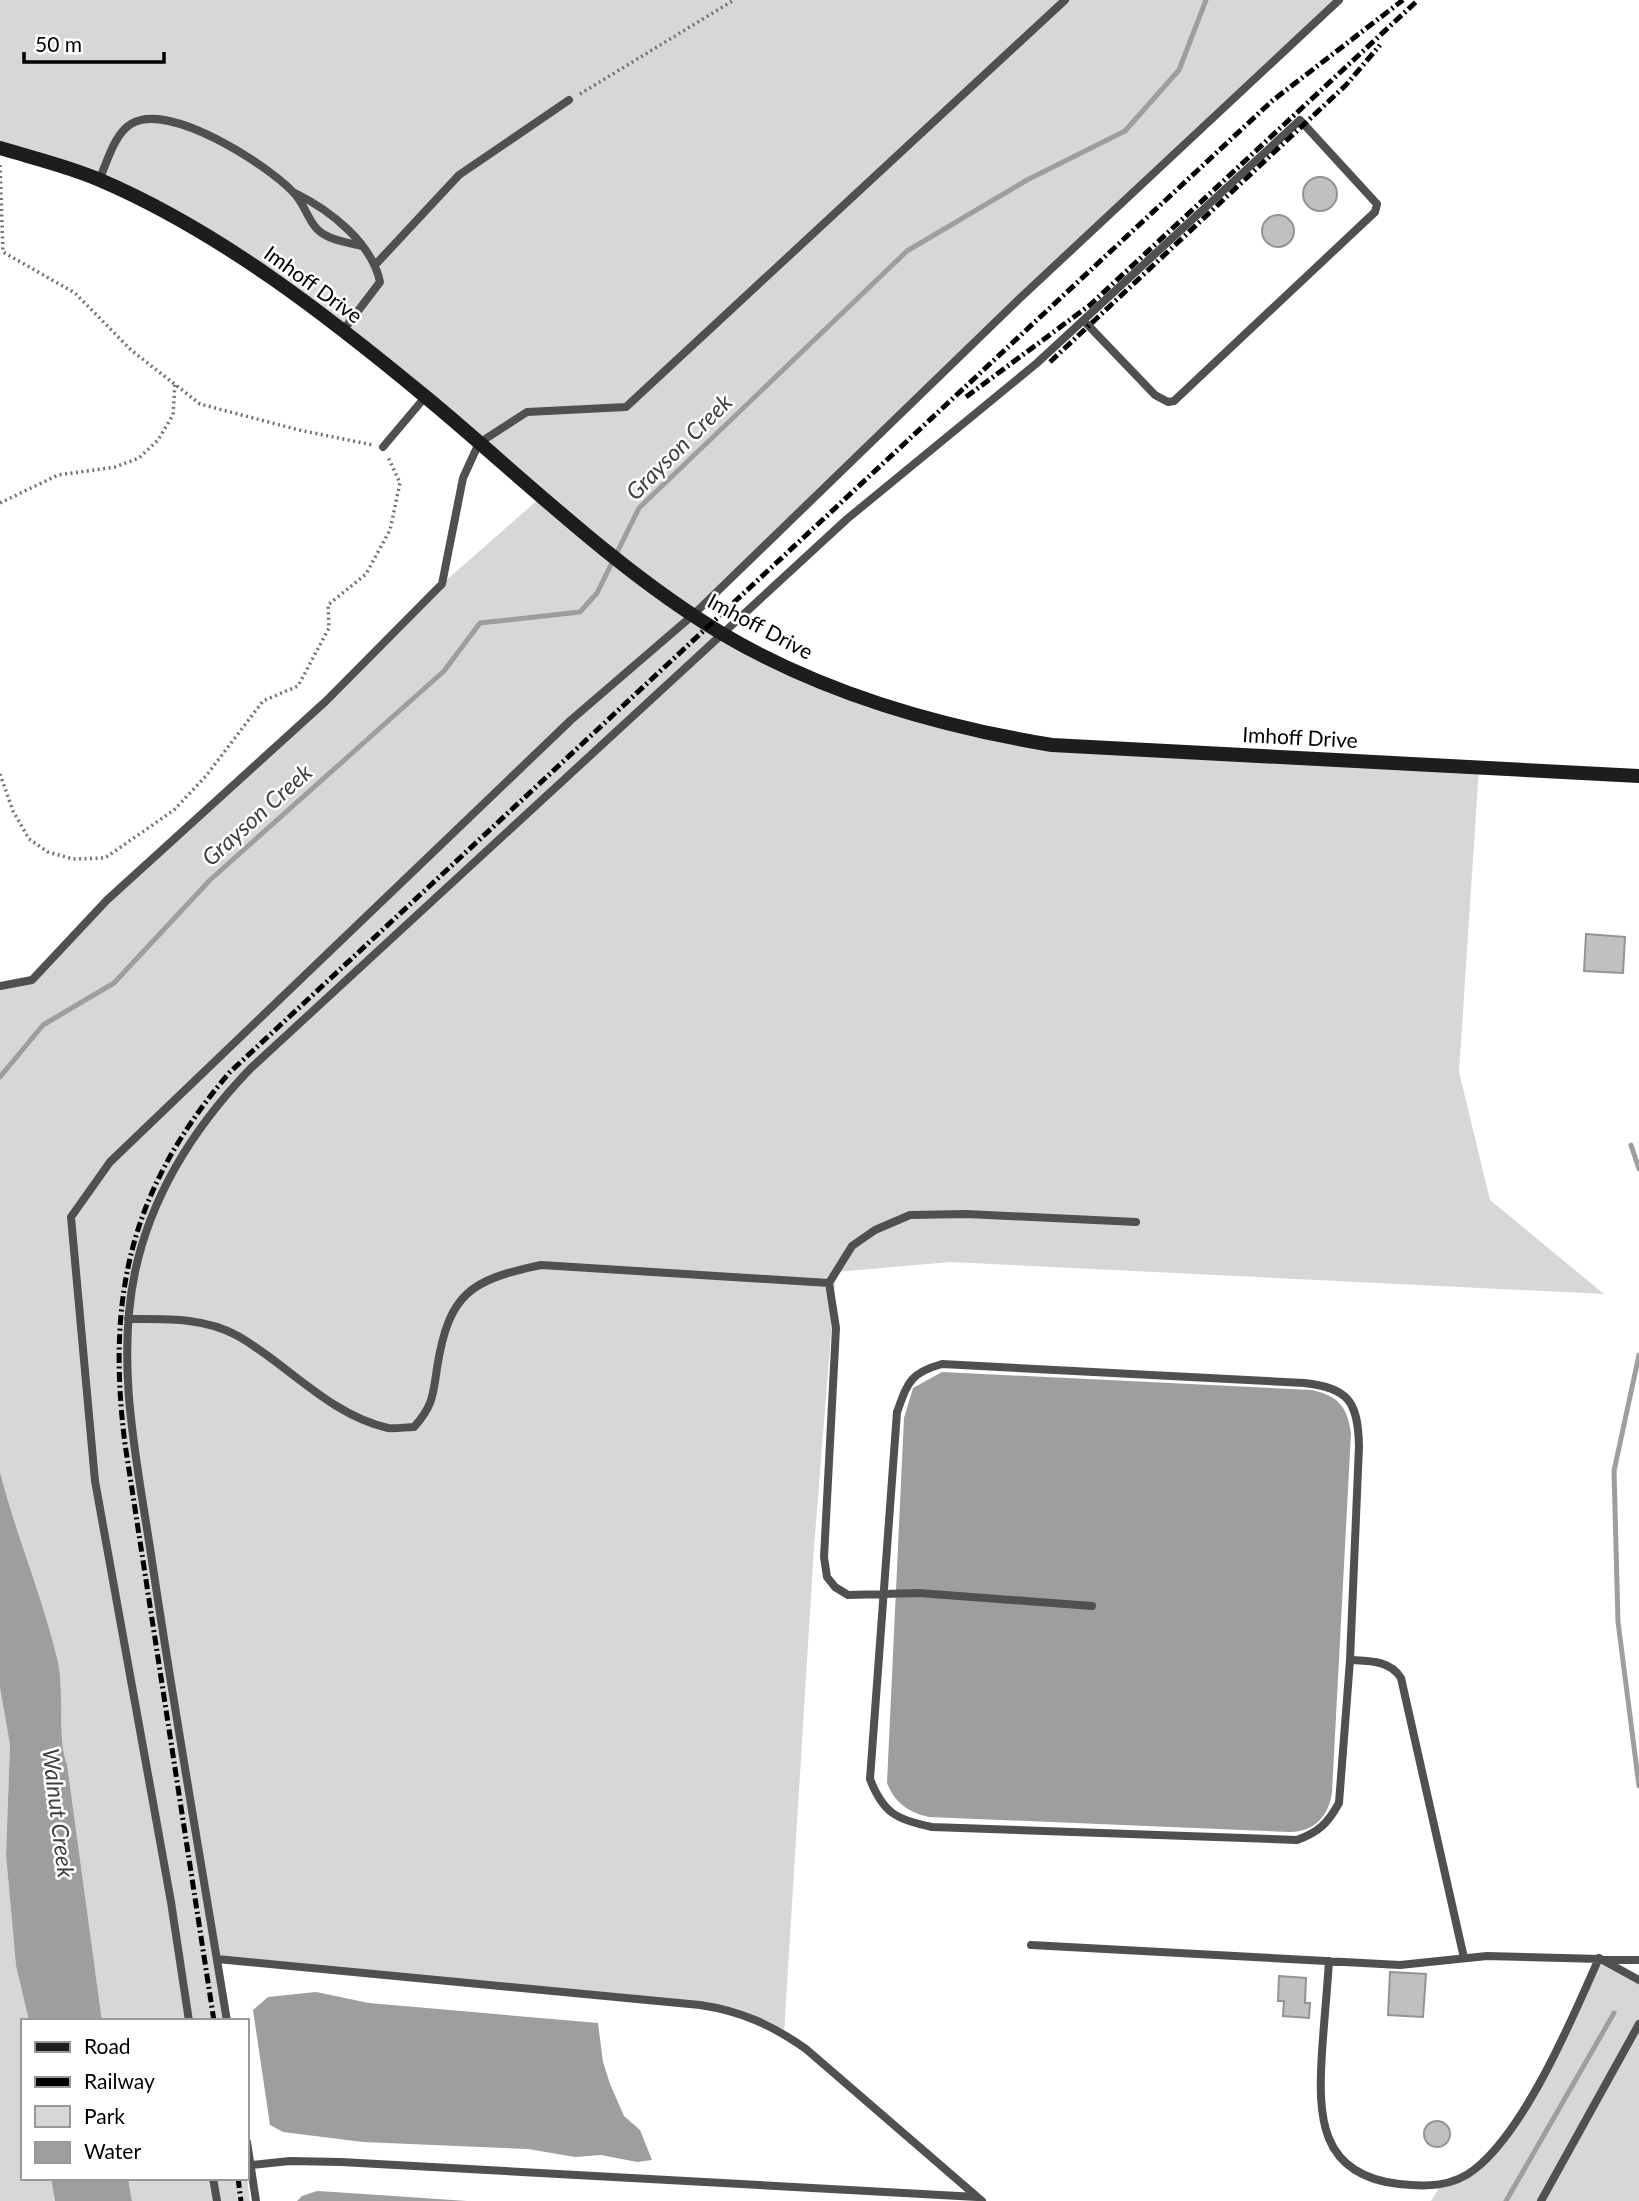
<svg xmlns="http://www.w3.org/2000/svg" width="1639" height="2201" viewBox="0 0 1639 2201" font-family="Lato,sans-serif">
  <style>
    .green { fill: #d7d7d7 }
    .water { fill: #9e9e9e }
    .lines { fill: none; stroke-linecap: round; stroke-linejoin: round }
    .stream { stroke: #9e9e9e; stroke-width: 5 }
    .building { fill: #c0c0c0; stroke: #949494; stroke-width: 2 }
    .path { stroke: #727272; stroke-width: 3.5; stroke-dasharray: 2 3.5; stroke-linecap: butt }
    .lane { stroke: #505050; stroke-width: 8 }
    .secondary { stroke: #1d1d1d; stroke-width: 14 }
    .rail { stroke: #000; stroke-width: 5; stroke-dasharray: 10 3.5 2 3.5; stroke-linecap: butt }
    .labels { text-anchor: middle; stroke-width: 5; stroke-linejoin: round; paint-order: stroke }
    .street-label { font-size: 21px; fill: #000; stroke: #fff }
    .water-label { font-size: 23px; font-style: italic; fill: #3f3f3f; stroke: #fff }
  </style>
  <rect width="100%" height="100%" fill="#fff"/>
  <path class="green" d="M 0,0 L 1339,0 L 693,615 L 796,671 L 982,733 L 1479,768 L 1459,1072 L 1490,1200 L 1604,1294 L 950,1262 L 836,1272 L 814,1547 L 784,2034 L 725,2009 L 217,1959 L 225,2021 L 102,2021 L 67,1765 C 57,1741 65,1689 57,1658 C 42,1595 16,1535 0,1472 L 0,986 L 32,980 L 107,900 L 326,701 L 442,584 L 541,497 L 288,290 L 99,180 L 0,148 Z
    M 0,1688 L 10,1745 L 6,1855 L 16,1966 L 29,2021 L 23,2021 L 23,2178 L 51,2178 L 55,2201 L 0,2201 Z
    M 1599,1958 L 1639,1980 L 1639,2201 L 1431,2201 L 1441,2185 L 1461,2178 L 1495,2149 L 1549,2065 Z
    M 247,2176 L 250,2201 L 132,2201 L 128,2178 Z"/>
  <path class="water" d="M 942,1372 L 1312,1390 C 1338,1396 1347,1406 1351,1433 L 1332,1792 C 1329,1816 1314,1832 1290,1832 L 929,1817 C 908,1812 895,1803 887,1783 L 904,1418 L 913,1388 Z
    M 0,1472 C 16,1535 42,1595 57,1658 C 65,1688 57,1741 67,1764 L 102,2021 L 29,2021 L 16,1966 L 6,1855 L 10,1745 L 0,1688 Z
    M 316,1992 L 369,2003 L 598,2023 L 603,2062 L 610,2084 L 624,2116 L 640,2130 L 652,2160 L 637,2162 L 601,2155 L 575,2157 L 528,2149 L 363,2142 L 283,2132 L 270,2125 L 253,2010 L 268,1997 Z
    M 51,2178 L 128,2178 L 132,2201 L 55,2201 Z
    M 317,2191 L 334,2192 L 467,2201 L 297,2201 L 302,2196 Z"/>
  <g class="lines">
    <path class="stream" d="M 0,1077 L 43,1025 L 114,983 L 210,880 L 444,671 L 480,623 L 580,612 L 597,593 L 639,508 L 907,251 L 1027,180 L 1125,131 L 1179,70 L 1206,0
      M 1631,1145 L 1639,1169
      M 1639,1355 L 1614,1471 L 1618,1622 L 1639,1786
      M 1506,2201 L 1614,2013"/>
  </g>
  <path class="building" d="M1303 194a17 17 0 1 1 34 0a17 17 0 1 1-34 0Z
    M1262 231a16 16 0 1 1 32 0a16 16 0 1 1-32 0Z
    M 1586,934 L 1625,937 L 1623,973 L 1584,971 Z
    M 1390,1972 L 1426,1974 L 1423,2017 L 1388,2015 Z
    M 1279,1976 L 1306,1978 L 1305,2003 L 1310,2003 L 1309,2018 L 1283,2016 L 1284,2001 L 1278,2001 Z
    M1424 2134a13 13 0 1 1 26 0a13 13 0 1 1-26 0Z"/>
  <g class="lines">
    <path class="path" d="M 580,94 L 734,0
      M 0,165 L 3,252 L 75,293 L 131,350 L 200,404 L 299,430 L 373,445
      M 0,503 L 58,475 L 115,467 L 139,458 L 158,440 L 173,415 L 175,384
      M 0,774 L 13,811 L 29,839 L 48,852 L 73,859 L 105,858 L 174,810 L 206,776 L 263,701 L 298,686 L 329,628 L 328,605 L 366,574 L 390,530 L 400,483 L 388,457"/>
    <path class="lane" d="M 99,180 C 107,163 114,134 131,124 C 169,101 266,164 293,192 C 306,204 308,226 325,235 C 335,241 350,243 361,246
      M 295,193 C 330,210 372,243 380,282 L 342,332
      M 376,264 L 459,175 L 569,100
      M 383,447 L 426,396
      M 0,986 L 32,980 L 107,900 L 326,701 L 442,584 L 463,478 L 479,443 L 527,412 L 626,407 L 1065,0
      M 829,1283 L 836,1328 L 824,1557 L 827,1577 L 835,1587 L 848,1595 L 919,1593 L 1092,1606
      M 128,1319 C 164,1319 205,1317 238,1336 C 287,1364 330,1415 388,1428 C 396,1429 406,1427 414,1427 C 433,1406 433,1395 437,1368 C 449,1293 470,1280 541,1265 L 829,1283 L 852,1246 L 875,1230 L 910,1215 L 967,1214 L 1136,1222
      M 1350,1660 L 1339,1803 C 1328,1823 1319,1832 1297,1840 L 932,1827 C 897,1820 883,1813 870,1779 L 897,1412 C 908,1382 910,1373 942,1364 L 1304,1383 C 1349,1388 1358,1402 1359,1446 L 1350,1660 C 1369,1661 1390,1660 1401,1678 L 1464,1958
      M 1031,1945 L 1400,1965 L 1487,1956 L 1639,1960
      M 217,1959 L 700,2005 C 741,2011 772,2025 806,2049 L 982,2201
      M 1329,1961 C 1327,1992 1324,2022 1322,2052 C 1318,2116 1319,2175 1399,2184 C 1426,2187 1453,2187 1475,2169 C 1526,2129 1573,2017 1599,1958 L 1639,1980
      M 189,2021 L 171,1902 L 95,1481 L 71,1217 L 110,1162 L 571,720 L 693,615 L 1018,300 L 1339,0
      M 227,2021 C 202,1867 175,1715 152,1561 C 138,1466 115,1368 135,1272 C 152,1192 195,1126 251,1068 L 847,519 L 1037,363 L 1300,120 L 1377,204 L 1375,212 L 1174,401 L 1168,402 L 1155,395 L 1084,321
      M 247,2142 L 256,2201
      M 251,2165 L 290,2161 L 341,2162 L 977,2197
      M 213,2178 L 217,2201
      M 1541,2201 L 1639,2024"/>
    <path class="secondary" d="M 0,148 C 33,158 68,166 100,180 C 219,231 328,316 427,398 C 521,476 616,570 721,633 C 822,693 936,726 1052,745 L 1639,776"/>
    <path class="rail" d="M 1050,362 L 1346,85 L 1380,45
      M 966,397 L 1090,305 L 1418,0
      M 214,2021 L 125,1444 C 106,1295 131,1188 230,1072 L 1272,101 L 1403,0
      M 238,2178 L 241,2201"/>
  </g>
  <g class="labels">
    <g class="street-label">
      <text transform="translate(313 285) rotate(36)" y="7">Imhoff Drive</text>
      <text transform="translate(760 627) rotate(28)" y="7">Imhoff Drive</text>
      <text transform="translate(1300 738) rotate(3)" y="7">Imhoff Drive</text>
    </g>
    <g class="water-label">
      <text transform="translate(679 447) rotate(-45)" y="8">Grayson Creek</text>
      <text transform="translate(257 815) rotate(-42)" y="8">Grayson Creek</text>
      <text transform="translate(58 1813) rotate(83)" y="8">Walnut Creek</text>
    </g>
  </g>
  <rect x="21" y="2019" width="228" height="161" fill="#ffffff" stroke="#999999" stroke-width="2"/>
  <rect x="35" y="2042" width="35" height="10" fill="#1d1d1d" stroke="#999999" stroke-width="2"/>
  <text x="84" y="2054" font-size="21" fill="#000000">Road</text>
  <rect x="35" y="2077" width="35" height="10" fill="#000000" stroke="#999999" stroke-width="2"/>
  <text x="84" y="2089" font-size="21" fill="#000000">Railway</text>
  <rect x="35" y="2106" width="35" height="21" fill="#d7d7d7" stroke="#999999" stroke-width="2"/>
  <text x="84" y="2124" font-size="21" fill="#000000">Park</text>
  <rect x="35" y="2142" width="35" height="21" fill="#9e9e9e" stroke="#999999" stroke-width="2"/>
  <text x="84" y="2159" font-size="21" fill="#000000">Water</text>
  <path d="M24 52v10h140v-10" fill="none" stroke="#000000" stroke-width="3.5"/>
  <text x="35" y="52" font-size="21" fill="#000000" stroke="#ffffff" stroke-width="5" paint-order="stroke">50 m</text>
</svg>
